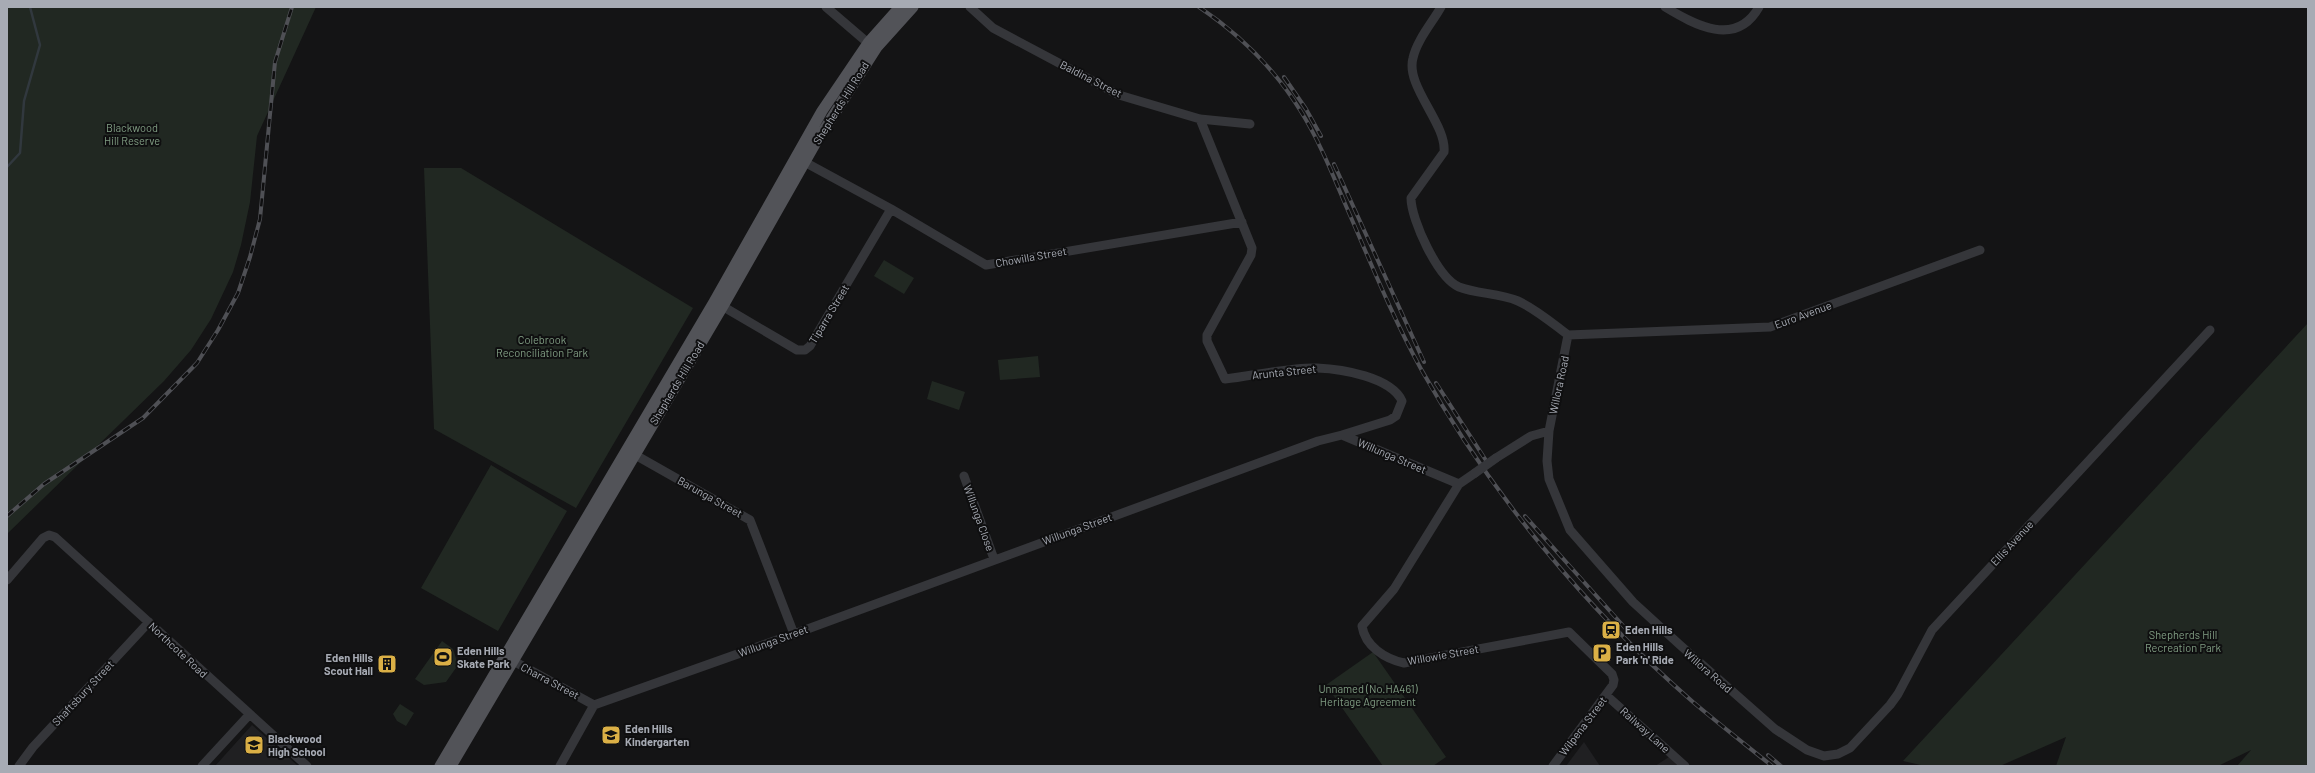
<svg xmlns="http://www.w3.org/2000/svg" width="2315" height="773" viewBox="0 0 2315 773" font-family="Barlow,sans-serif">
  <style>
    .built { fill: #202022 }
    .green { fill: #212822 }
    .lines { fill: none; stroke-linecap: round; stroke-linejoin: round }
    .stream { stroke: #31383e; stroke-width: 2.5 }
    .minor { stroke: #35363a; stroke-width: 9 }
    .major { stroke: #525358; stroke-width: 11 }
    .rail-casing { stroke: #4f5055; stroke-width: 4 }
    .rail { stroke: #0f0f10; stroke-width: 2.5; stroke-dasharray: 8; stroke-linecap: butt }
    .minor-bridge { stroke: #35363a; stroke-width: 9 }
    .labels { text-anchor: middle; stroke-width: 4; stroke-linejoin: round; paint-order: stroke }
    .street-label { font-size: 11px; fill: #a7abb4; stroke: #0f0f10 }
    .park-label { font-size: 11px; fill: #809d83; stroke: #0f0f10 }
    .poi-label { font-size: 11px; font-weight: bold; fill: #a7abb4; stroke: #0f0f10; text-anchor: start }
  </style>
  <rect width="100%" height="100%" fill="#141415"/>
  <path class="built" d="M 252,725 L 298,766 L 215,766 Z
    M 1584,742 L 1600,766 L 1566,766 Z
    M 1669,757 L 1679,766 L 1655,766 Z"/>
  <path class="green" d="M 7,7 L 316,7 L 257,136 L 250,202 L 241,245 L 233,272 L 211,319 L 191,350 L 164,381 L 7,534 Z
    M 424,168 L 461,168 L 693,308 L 576,508 L 434,429 Z
    M 884,260 L 914,278 L 904,294 L 874,276 Z
    M 2308,323 L 2308,766 L 2237,766 L 2251,750 L 2218,766 L 2056,766 L 2066,737 L 2000,766 L 1925,766 L 1903,761 Z
    M 1038,356 L 1040,377 L 1000,380 L 998,360 Z
    M 932,381 L 965,392 L 959,410 L 927,399 Z
    M 491,465 L 567,511 L 498,631 L 421,588 Z
    M 442,641 L 453,649 L 458,665 L 446,682 L 424,685 L 415,679 Z
    M 1373,652 L 1446,757 L 1433,766 L 1383,766 L 1326,685 Z
    M 400,704 L 414,713 L 406,726 L 397,721 L 393,714 Z"/>
  <g class="lines">
    <path class="stream" d="M 7,167 L 20,153 L 24,101 L 40,45 L 30,7"/>
    <path class="minor" d="M 826,7 L 868,43
      M 970,7 L 993,28 L 1119,95 L 1200,119 L 1250,124
      M 1441,7 C 1432,23 1417,40 1413,58 C 1405,86 1447,124 1444,152 L 1411,198 C 1411,220 1438,278 1459,287 C 1477,294 1499,293 1518,301 C 1536,309 1552,323 1568,335 L 1549,431 L 1547,461 L 1549,479 L 1570,530 L 1633,602 L 1680,645 L 1775,729 L 1807,750 L 1824,756 L 1838,754 L 1850,748 L 1890,705 L 1898,694 L 1932,630 L 2210,330
      M 1665,7 C 1695,25 1736,48 1759,7
      M 1200,119 L 1252,248 L 1251,255 L 1207,335 L 1207,341 L 1225,379 C 1252,376 1291,367 1317,368 C 1342,369 1391,377 1402,401 L 1396,416 L 1390,420 L 1342,435
      M 799,159 L 891,209 L 986,265 L 1242,222
      M 717,303 L 797,350 L 805,350 L 810,346 L 891,209
      M 1568,335 L 1770,327 L 1980,250
      M 630,452 L 750,520 L 794,634
      M 1496,458 L 1531,436 L 1549,431
      M 964,476 L 994,559
      M 1459,484 L 1394,589 L 1362,626 C 1365,646 1385,659 1404,663 L 1569,632 L 1612,674 L 1614,680 L 1613,685 L 1553,766
      M 7,580 L 43,538 L 49,535 L 55,537 L 307,766
      M 508,658 L 594,705
      M 1606,695 L 1685,766
      M 594,705 L 794,634 L 1318,441 L 1342,435 L 1459,484 L 1475,473
      M 19,766 L 33,747 L 149,622
      M 202,766 L 249,715
      M 560,766 L 594,705"/>
    <path class="major" d="M 440,766 L 714,302 L 822,111 L 868,43 L 900,7
      M 451,766 L 723,306 L 815,144 L 877,47 L 913,7"/>
    <defs>
      <path id="rail" d="M 1199,7 C 1239,34 1274,68 1300,110 C 1319,140 1332,173 1346,206 C 1370,261 1392,316 1421,369 C 1491,494 1585,608 1693,702 C 1719,724 1746,745 1772,766
        M 1284,77 L 1306,109 L 1321,136
        M 1334,164 L 1424,362
        M 1436,383 L 1487,462
        M 7,516 L 44,484 L 143,418 L 197,363 L 218,330 L 238,293 L 250,257 L 260,219 L 275,62 L 292,7
        M 1525,516 L 1626,629
        M 1768,755 L 1781,766"/>
    </defs>
    <use href="#rail" class="rail-casing"/>
    <use href="#rail" class="rail"/>
    <path class="minor-bridge" d="M 1475,473 L 1496,458"/>
  </g>
  <defs>
    <symbol id="station-square" viewBox="-11 -11 22 22"><rect x="-9" y="-9" width="18" height="18" rx="4" fill="#dbb046" stroke="#0f0f10"/><path d="M-3-6H3Q5-6 5-4V2Q5 4 3 4L4.5 6H3L1.5 4h-3L-3 6H-4.5L-3 4Q-5 4-5 2V-4Q-5-6-3-6ZM-3.5-4v3h7v-3ZM-3.5 1v1.5H-2V1ZM2 1v1.5H3.5V1Z" fill="#111"/></symbol>
    <symbol id="parking-square" viewBox="-11 -11 22 22"><rect x="-9" y="-9" width="18" height="18" rx="4" fill="#dbb046" stroke="#0f0f10"/><path d="M-3.5-5.5H1a3.5 3.5 0 0 1 0 7H-1V5.5H-3.5ZM-1-3.4V-.6H.8a1.4 1.4 0 0 0 0-2.8Z" fill="#111"/></symbol>
    <symbol id="stadium-square" viewBox="-11 -11 22 22"><rect x="-9" y="-9" width="18" height="18" rx="4" fill="#dbb046" stroke="#0f0f10"/><path d="M0-5a6.5 5 0 1 0 0 10a6.5 5 0 1 0 0-10ZM-3.5-1.8h7v3.6h-7Z" fill="#111"/></symbol>
    <symbol id="building-square" viewBox="-11 -11 22 22"><rect x="-9" y="-9" width="18" height="18" rx="4" fill="#dbb046" stroke="#0f0f10"/><path d="M-4-6H4V6H1V3H-1V6H-4ZM-2.5-4.3h1.7v1.8h-1.7ZM.8-4.3h1.7v1.8H.8ZM-2.5-1h1.7V.8h-1.7ZM.8-1h1.7V.8H.8Z" fill="#111"/></symbol>
    <symbol id="school-square" viewBox="-11 -11 22 22"><rect x="-9" y="-9" width="18" height="18" rx="4" fill="#dbb046" stroke="#0f0f10"/><path d="M0-5L7-2L0 1L-7-2ZM-4 1L0 2.5L4 1V4Q0 6-4 4Z" fill="#111"/></symbol>
  </defs>
  <g fill-rule="evenodd">
    <use href="#station-square" x="1600" y="619" width="22" height="22"/>
    <use href="#parking-square" x="1591" y="642" width="22" height="22"/>
    <use href="#stadium-square" x="432" y="646" width="22" height="22"/>
    <use href="#building-square" x="376" y="653" width="22" height="22"/>
    <use href="#school-square" x="600" y="724" width="22" height="22"/>
    <use href="#school-square" x="243" y="734" width="22" height="22"/>
  </g>
  <g class="labels">
    <g class="street-label">
      <text transform="translate(1091 79) rotate(27)" y="4">Baldina Street</text>
      <text transform="translate(841 103) rotate(-58)" y="4">Shepherds Hill Road</text>
      <text transform="translate(1031 257) rotate(-10)" y="4">Chowilla Street</text>
      <text transform="translate(829 314) rotate(-59)" y="4">Tiparra Street</text>
      <text transform="translate(1803 315) rotate(-20)" y="4">Euro Avenue</text>
      <text transform="translate(1284 372) rotate(-6)" y="4">Arunta Street</text>
      <text transform="translate(677 383) rotate(-59)" y="4">Shepherds Hill Road</text>
      <text transform="translate(1559 385) rotate(-78)" y="4">Willora Road</text>
      <text transform="translate(1392 456) rotate(23)" y="4">Willunga Street</text>
      <text transform="translate(710 497) rotate(29)" y="4">Barunga Street</text>
      <text transform="translate(979 518) rotate(70)" y="4">Willunga Close</text>
      <text transform="translate(1077 529) rotate(-20)" y="4">Willunga Street</text>
      <text transform="translate(2012 543) rotate(-47)" y="4">Ellis Avenue</text>
      <text transform="translate(773 641) rotate(-20)" y="4">Willunga Street</text>
      <text transform="translate(178 650) rotate(43)" y="4">Northcote Road</text>
      <text transform="translate(1443 655) rotate(-10)" y="4">Willowie Street</text>
      <text transform="translate(1708 671) rotate(41)" y="4">Willora Road</text>
      <text transform="translate(550 681) rotate(28)" y="4">Charra Street</text>
      <text transform="translate(83 693) rotate(-47)" y="4">Shaftsbury Street</text>
      <text transform="translate(1583 726) rotate(-53)" y="4">Wilpena Street</text>
      <text transform="translate(1645 730) rotate(42)" y="4">Railway Lane</text>
    </g>
    <g class="park-label">
      <text x="132" y="132">Blackwood<tspan x="132" dy="13">Hill Reserve</tspan></text>
      <text x="542" y="344">Colebrook<tspan x="542" dy="13">Reconciliation Park</tspan></text>
      <text x="2183" y="639">Shepherds Hill<tspan x="2183" dy="13">Recreation Park</tspan></text>
      <text x="1368" y="693">Unnamed (No.HA461)<tspan x="1368" dy="13">Heritage Agreement</tspan></text>
    </g>
    <g class="poi-label">
      <text x="1625" y="634">Eden Hills</text>
      <text x="1616" y="651">Eden Hills<tspan x="1616" dy="13">Park 'n' Ride</tspan></text>
      <text x="457" y="655">Eden Hills<tspan x="457" dy="13">Skate Park</tspan></text>
      <text x="373" y="662" text-anchor="end">Eden Hills<tspan x="373" dy="13">Scout Hall</tspan></text>
      <text x="625" y="733">Eden Hills<tspan x="625" dy="13">Kindergarten</tspan></text>
      <text x="268" y="743">Blackwood<tspan x="268" dy="13">High School</tspan></text>
    </g>
  </g>
  <rect width="2315" height="773" fill="none" stroke="#a7abb4" stroke-width="16"/>
</svg>
